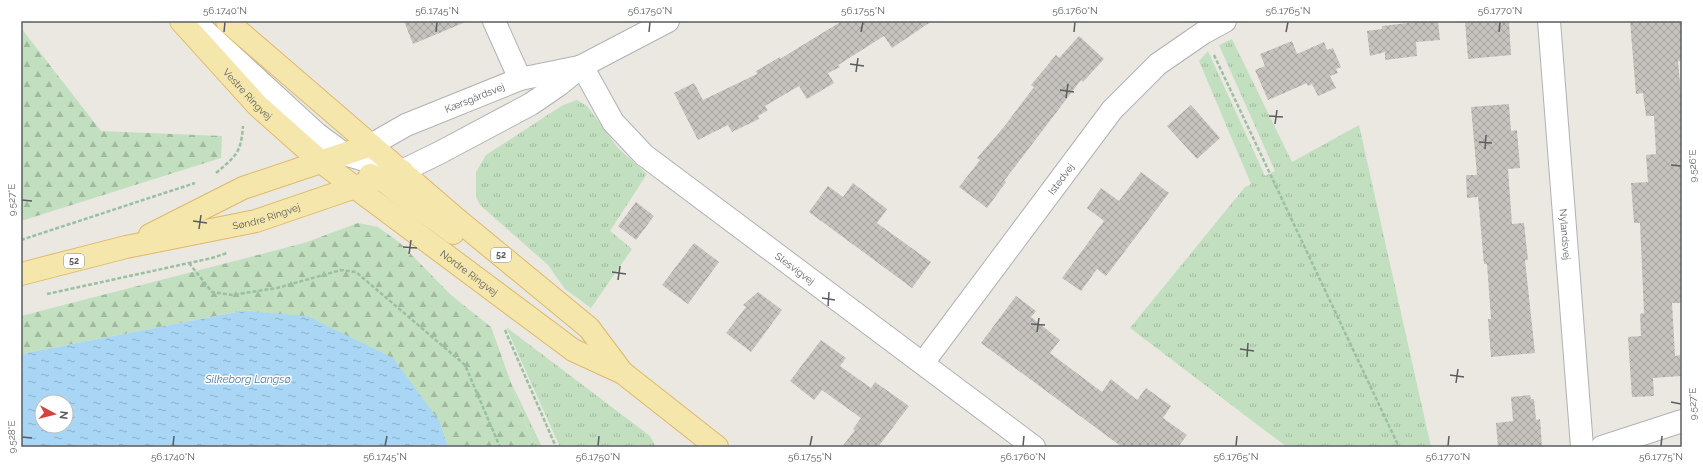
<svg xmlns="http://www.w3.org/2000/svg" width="1703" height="468" viewBox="0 0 1703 468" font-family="Raleway,sans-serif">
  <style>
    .grass { fill: url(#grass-tufts) }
    .forest { fill: url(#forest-firs) }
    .water { fill: url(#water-ripples); fill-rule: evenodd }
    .building { fill: url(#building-cross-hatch) }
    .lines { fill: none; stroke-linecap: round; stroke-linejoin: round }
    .minor-casing { stroke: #afb2b5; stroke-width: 24 }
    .major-casing { stroke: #dfb866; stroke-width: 24 }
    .path { stroke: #9ac0a3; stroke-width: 2.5; stroke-dasharray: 4 2; stroke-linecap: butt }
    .minor { stroke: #fff; stroke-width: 22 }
    .major { stroke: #f5e6ac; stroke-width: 22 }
    .ticks { fill: none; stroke: #5a5d60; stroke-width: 1.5 }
    .labels { text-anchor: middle; stroke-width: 3; stroke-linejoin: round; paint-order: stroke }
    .shield { fill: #fff; stroke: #8c8e90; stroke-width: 1 }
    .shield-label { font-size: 9px; font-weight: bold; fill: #5a5d60 }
    .street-label { font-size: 10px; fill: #5a5d60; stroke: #fff }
    .water-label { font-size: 11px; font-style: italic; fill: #4978a3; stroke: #fff }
    .neatline { fill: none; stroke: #5a5d60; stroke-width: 1.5 }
    .ticks-label { font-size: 10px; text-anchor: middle; fill: #5a5d60 }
  </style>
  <defs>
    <pattern id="grass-tufts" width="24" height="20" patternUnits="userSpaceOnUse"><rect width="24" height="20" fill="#c2e0c0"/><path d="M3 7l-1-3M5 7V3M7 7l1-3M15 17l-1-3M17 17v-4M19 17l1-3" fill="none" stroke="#a1b99f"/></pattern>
    <pattern id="forest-firs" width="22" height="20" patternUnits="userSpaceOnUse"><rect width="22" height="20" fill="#c2e0c0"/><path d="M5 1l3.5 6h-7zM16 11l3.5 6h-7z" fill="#a1b99f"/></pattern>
    <pattern id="water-ripples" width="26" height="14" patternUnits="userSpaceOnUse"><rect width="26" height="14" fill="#a8d6f4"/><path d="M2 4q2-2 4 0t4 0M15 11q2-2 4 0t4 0" fill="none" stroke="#8cb1c9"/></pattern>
    <pattern id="building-cross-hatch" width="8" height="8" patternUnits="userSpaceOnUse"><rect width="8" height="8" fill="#c6c3be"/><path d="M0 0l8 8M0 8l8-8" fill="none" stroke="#a4a29e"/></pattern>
  </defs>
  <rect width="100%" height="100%" fill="#ebe8e1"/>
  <path class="grass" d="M 1232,39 L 1292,162 L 1359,125 L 1431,447 L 1287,447 L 1130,328 L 1245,187 L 1251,184 L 1199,61 L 1208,51 L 1265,176 L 1275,171 L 1219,45 Z
    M 577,100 L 587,106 L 618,148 L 647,174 L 610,231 L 632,249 L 591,308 L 565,289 L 548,265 L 480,205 L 476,197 L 476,172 L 486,155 L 563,105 Z
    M 506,327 L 650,436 L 656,447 L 560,447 Z
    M 511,382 L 542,447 L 534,447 Z"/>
  <path class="forest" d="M 21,28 L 101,131 L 222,136 L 221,158 L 21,221 Z
    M 358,223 L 378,227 L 400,243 L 451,295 L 491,327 L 534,447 L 448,447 L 440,422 L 242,311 L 21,354 L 21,316 L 304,243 Z"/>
  <path class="water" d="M 242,311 L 307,316 L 393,358 L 440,422 L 448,447 L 21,447 L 21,354 ZM 42,402 L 66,402 L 66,426 L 42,426 Z"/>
  <path class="building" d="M 404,21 L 468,21 L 413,44 Z
    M 842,21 L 932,21 L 892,48 L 884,36 L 838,65 L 840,67 L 828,73 L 834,83 L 807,99 L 799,86 L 765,106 L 768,110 L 758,116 L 759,119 L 732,132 L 728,125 L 698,140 L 674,93 L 694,83 L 703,100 L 757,74 L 756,71 L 780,57 L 780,59 Z
    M 1425,21 L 1438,21 L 1440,40 L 1416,42 L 1417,56 L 1385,60 L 1385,52 L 1370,56 L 1367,31 L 1382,29 L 1382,26 Z
    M 1465,21 L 1509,21 L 1511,55 L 1468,59 Z
    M 1630,21 L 1682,21 L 1682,61 L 1678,61 L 1682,107 L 1682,303 L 1672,303 L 1675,356 L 1680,355 L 1681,376 L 1653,378 L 1654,396 L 1632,397 L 1628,337 L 1641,336 L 1640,314 L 1644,313 L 1640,223 L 1634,223 L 1631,183 L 1648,182 L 1646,155 L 1656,154 L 1654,116 L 1646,116 L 1643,93 L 1636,94 Z
    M 1079,36 L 1104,59 L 1083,82 L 1081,80 L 1004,181 L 1006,182 L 987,208 L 959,187 L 980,160 L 977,158 L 1003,128 L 1034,87 L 1031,85 L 1056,55 L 1059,58 Z
    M 1292,41 L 1297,54 L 1324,42 L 1327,50 L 1333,48 L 1341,67 L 1336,69 L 1338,73 L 1330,76 L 1336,88 L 1318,96 L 1312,84 L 1308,86 L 1307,83 L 1268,100 L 1255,70 L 1265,66 L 1260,54 Z
    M 1509,104 L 1511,131 L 1517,130 L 1520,168 L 1508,169 L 1512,224 L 1524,223 L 1528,260 L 1525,260 L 1535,353 L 1491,357 L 1488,319 L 1491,319 L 1487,264 L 1484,264 L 1478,197 L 1467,198 L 1466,175 L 1477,175 L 1471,107 Z
    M 1191,105 L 1220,138 L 1197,159 L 1167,126 Z
    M 1141,172 L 1169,193 L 1106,276 L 1097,269 L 1081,291 L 1062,278 L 1104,221 L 1087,208 L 1101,188 L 1119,201 Z
    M 853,183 L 887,209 L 877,223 L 931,262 L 912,288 L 809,212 L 828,186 L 843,197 Z
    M 636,202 L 654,216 L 636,240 L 618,226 Z
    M 694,243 L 719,262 L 688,304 L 662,285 Z
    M 758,292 L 782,310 L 751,352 L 726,333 L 746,307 L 743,305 Z
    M 1016,296 L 1036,311 L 1031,317 L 1060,340 L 1050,353 L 1102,392 L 1111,379 L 1137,400 L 1146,388 L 1171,406 L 1163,418 L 1187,435 L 1178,447 L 1122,447 L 981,343 Z
    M 821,340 L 846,358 L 840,366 L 871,388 L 875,382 L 909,406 L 878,447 L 842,447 L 855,430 L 853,429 L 861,418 L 822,390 L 814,400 L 790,381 Z
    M 1530,395 L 1531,399 L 1534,399 L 1536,420 L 1540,419 L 1542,447 L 1498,447 L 1496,423 L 1513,421 L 1511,397 Z"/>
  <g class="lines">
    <defs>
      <g id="minor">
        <path d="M 194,21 L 317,134 L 344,154 L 402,171 L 439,153 L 531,104 L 560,84 L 582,66 L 668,21"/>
        <path d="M 494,21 L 520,79"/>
        <path id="s1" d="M 1549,21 L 1582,447"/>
        <path id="s2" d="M 582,66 L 613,122 L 644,155 L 1034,447"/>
        <path id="s3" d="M 371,145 L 406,125 L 520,79 L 579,67"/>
        <path id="s4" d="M 923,363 L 1112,110 L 1158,64 L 1203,33 L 1225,21"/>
        <path d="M 1602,447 L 1682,421"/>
      </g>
      <g id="major">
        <path id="s5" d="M 181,21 L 258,106 L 321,162 L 573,350 L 623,373 L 717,447"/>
        <path d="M 227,21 L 459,221 L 589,328 L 622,372"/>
        <path d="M 370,175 C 385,179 393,189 404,197 C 420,210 437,220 453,233"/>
        <path d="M 150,235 L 243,188 L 371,145"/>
        <path id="s6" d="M 21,274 L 126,247 L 256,221 L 402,171"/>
      </g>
    </defs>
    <use href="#minor" class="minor-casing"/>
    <use href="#major" class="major-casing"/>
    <path class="path" d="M 1214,55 L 1399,447
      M 216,173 C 236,156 241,153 243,126
      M 21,240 L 195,183
      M 189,263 L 212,292 L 232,295 L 277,288 L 341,270 L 356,272 L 465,365 L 500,447
      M 47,294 L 212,258 L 227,253
      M 505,330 L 556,447"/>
    <use href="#minor" class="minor"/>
    <use href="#major" class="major"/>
  </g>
  <path class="ticks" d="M 224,32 L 225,22M 436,32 L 437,22M 649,32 L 650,22M 861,32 L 863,22M 1074,32 L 1075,22M 1286,32 L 1288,22M 1499,32 L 1500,22M 850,64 L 864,66M 856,72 L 858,58M 1060,90 L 1074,92M 1066,98 L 1068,84M 1269,116 L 1283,117M 1275,124 L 1277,110M 1479,142 L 1492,143M 1485,149 L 1486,135M 1671,165 L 1681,166M 22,200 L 32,201M 193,221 L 207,223M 199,229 L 201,215M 403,247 L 417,248M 409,254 L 411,240M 612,272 L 626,274M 618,280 L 620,266M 822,298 L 835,300M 828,306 L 829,292M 1031,324 L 1045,325M 1037,332 L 1039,318M 1240,349 L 1254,351M 1247,357 L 1248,343M 1450,375 L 1464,377M 1456,383 L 1458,369M 1671,402 L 1681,404M 22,437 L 32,438M 173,446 L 174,436M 385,446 L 387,436M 598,446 L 599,436M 810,446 L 812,436M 1023,446 L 1024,436M 1236,446 L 1237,436M 1448,446 L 1449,436M 1661,446 L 1662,436"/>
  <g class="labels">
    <g class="shield">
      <rect x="491" y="248" width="20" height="14" rx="3"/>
      <rect x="64" y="254" width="20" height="14" rx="3"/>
    </g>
    <g class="shield-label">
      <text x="501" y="258">52</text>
      <text x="74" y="264">52</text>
    </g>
    <g class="street-label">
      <text dy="4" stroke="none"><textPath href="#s5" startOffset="99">Vestre Ringvej</textPath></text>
      <text dy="4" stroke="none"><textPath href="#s3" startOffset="114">Kærsgårdsvej</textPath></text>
      <text dy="4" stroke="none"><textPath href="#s4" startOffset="230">Istedvej</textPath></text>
      <text dy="4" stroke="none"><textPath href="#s6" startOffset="252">Søndre Ringvej</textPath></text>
      <text dy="4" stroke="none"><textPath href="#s1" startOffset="214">Nylandsvej</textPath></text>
      <text dy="4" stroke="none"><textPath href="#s2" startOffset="298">Slesvigvej</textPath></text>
      <text dy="4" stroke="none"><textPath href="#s5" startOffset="384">Nordre Ringvej</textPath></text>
    </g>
    <g class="water-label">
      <text x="248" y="383">Silkeborg Langsø</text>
    </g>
  </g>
  <rect width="1703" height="468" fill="none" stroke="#ffffff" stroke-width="44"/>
  <g transform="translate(54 414) rotate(97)"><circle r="19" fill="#ffffff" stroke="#bdbebf"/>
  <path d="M0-3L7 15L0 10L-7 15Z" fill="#d3433f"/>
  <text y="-6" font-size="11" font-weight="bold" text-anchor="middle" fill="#5a5d60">N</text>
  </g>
  <rect x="22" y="22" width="1659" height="424" class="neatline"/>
  <g class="ticks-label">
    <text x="225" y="14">56.1740°N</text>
    <text x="437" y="14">56.1745°N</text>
    <text x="650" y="14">56.1750°N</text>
    <text x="863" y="14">56.1755°N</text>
    <text x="1075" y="14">56.1760°N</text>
    <text x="1288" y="14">56.1765°N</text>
    <text x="1500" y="14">56.1770°N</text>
    <text transform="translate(1692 166) rotate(-90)" y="4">9.526°E</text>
    <text transform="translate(11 200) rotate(-90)" y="4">9.527°E</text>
    <text transform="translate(1692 404) rotate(-90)" y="4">9.527°E</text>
    <text transform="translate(11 437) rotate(-90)" y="4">9.528°E</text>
    <text x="173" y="460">56.1740°N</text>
    <text x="385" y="460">56.1745°N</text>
    <text x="598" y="460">56.1750°N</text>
    <text x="810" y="460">56.1755°N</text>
    <text x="1023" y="460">56.1760°N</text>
    <text x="1236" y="460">56.1765°N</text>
    <text x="1448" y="460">56.1770°N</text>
    <text x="1661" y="460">56.1775°N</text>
  </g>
</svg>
